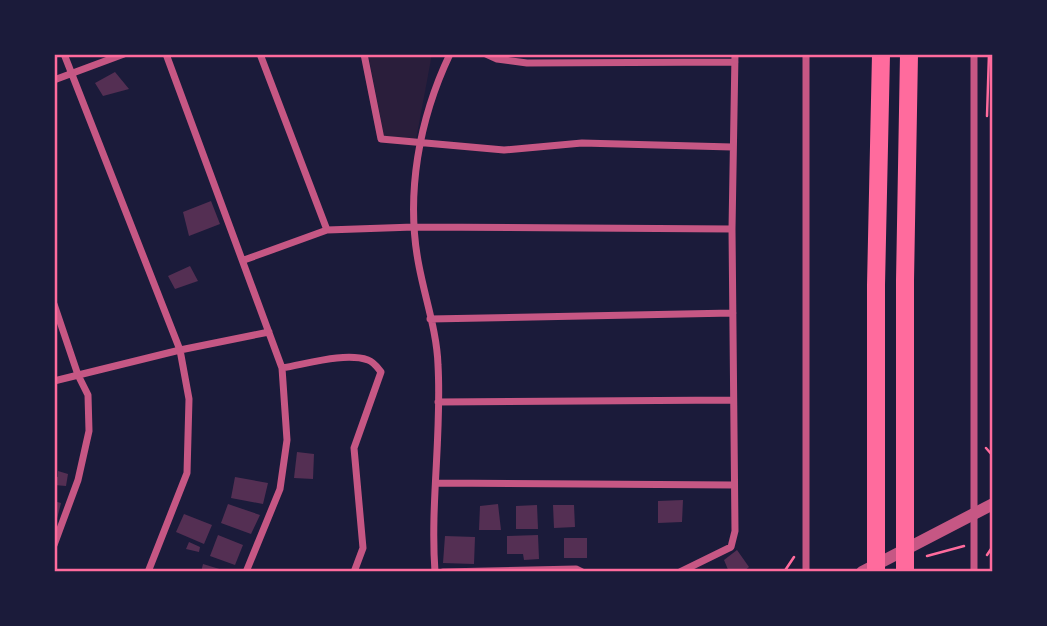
<svg xmlns="http://www.w3.org/2000/svg" width="1047" height="626" viewBox="0 0 1047 626" font-family="'DejaVu Sans',sans-serif">
  <style>
    .green { fill: #2a1e3b }
    .building { fill: #542f53 }
    .lines { fill: none; stroke-linecap: round; stroke-linejoin: round }
    .path { stroke: #ff6b9d; stroke-width: 2.5 }
    .minor { stroke: #c65784; stroke-width: 7 }
    .tertiary { stroke: #c65784; stroke-width: 12 }
    .motorway { stroke: #ff6b9d; stroke-width: 18 }
    .neatline { fill: none; stroke: #ff6b9d; stroke-width: 2.5 }
  </style>
  <rect width="100%" height="100%" fill="#1b1b3a"/>
  <path class="green" d="M 368,54 L 432,54 L 416,140 L 384,136 Z"/>
  <path class="building" d="M 115,72 L 129,89 L 103,96 L 95,83 Z
    M 211,201 L 220,224 L 189,236 L 183,212 Z
    M 190,266 L 198,281 L 175,289 L 168,276 Z
    M 297,452 L 314,454 L 313,479 L 294,478 Z
    M 58,471 L 68,474 L 66,486 L 54,485 L 54,476 L 58,477 Z
    M 235,477 L 268,483 L 263,504 L 231,498 Z
    M 683,500 L 682,522 L 658,523 L 658,501 Z
    M 54,501 L 61,503 L 56,523 L 54,523 Z
    M 228,504 L 260,515 L 251,534 L 221,523 Z
    M 498,504 L 501,530 L 479,530 L 480,506 Z
    M 537,505 L 538,529 L 516,529 L 516,506 Z
    M 553,505 L 574,505 L 575,527 L 554,528 Z
    M 184,514 L 212,525 L 204,544 L 176,532 Z
    M 218,535 L 243,545 L 235,565 L 210,556 Z
    M 538,535 L 539,559 L 524,560 L 523,554 L 507,554 L 507,536 Z
    M 445,536 L 475,537 L 474,564 L 443,563 Z
    M 564,538 L 587,538 L 587,558 L 564,558 Z
    M 189,542 L 200,547 L 199,552 L 186,549 Z
    M 737,550 L 749,567 L 743,572 L 729,572 L 724,560 Z
    M 203,564 L 226,571 L 226,572 L 201,572 Z"/>
  <g class="lines">
    <path class="path" d="M 987,116 L 989,54
      M 986,448 L 993,456
      M 987,555 L 993,546
      M 927,556 L 964,546
      M 784,572 L 794,557"/>
    <path class="minor" d="M 64,54 L 180,350 L 189,399 L 187,473 L 148,572
      M 166,54 L 282,368 L 287,440 L 280,489 L 246,572
      M 260,54 L 327,230
      M 364,54 L 381,139 L 504,150 L 582,143 L 732,147
      M 486,54 L 497,59 L 527,63 L 735,62
      M 54,80 L 124,54
      M 244,260 L 327,230 L 414,227 L 732,229
      M 54,304 L 78,375 L 88,395 L 89,431 L 78,480 L 54,545
      M 430,319 L 733,313
      M 282,368 C 307,364 345,352 368,360 C 374,362 377,367 381,372 L 354,448 L 363,548 L 354,572
      M 54,381 L 180,350 L 269,332
      M 438,402 L 733,400
      M 436,483 L 733,485
      M 435,572 C 430,503 442,434 438,365 C 437,332 425,298 419,266 C 405,195 419,119 450,54
      M 443,572 L 576,569 L 582,572
      M 680,572 L 731,547 L 735,531 L 732,229 L 735,54
      M 806,572 L 806,54
      M 974,572 L 974,54"/>
    <path class="tertiary" d="M 862,572 L 993,504"/>
    <path class="motorway" d="M 876,572 L 876,285 L 881,54
      M 905,572 L 905,281 L 909,54"/>
  </g>
  <rect width="1047" height="626" fill="none" stroke="#1b1b3a" stroke-width="112"/>
  <rect x="56" y="56" width="935" height="514" class="neatline"/>
</svg>
